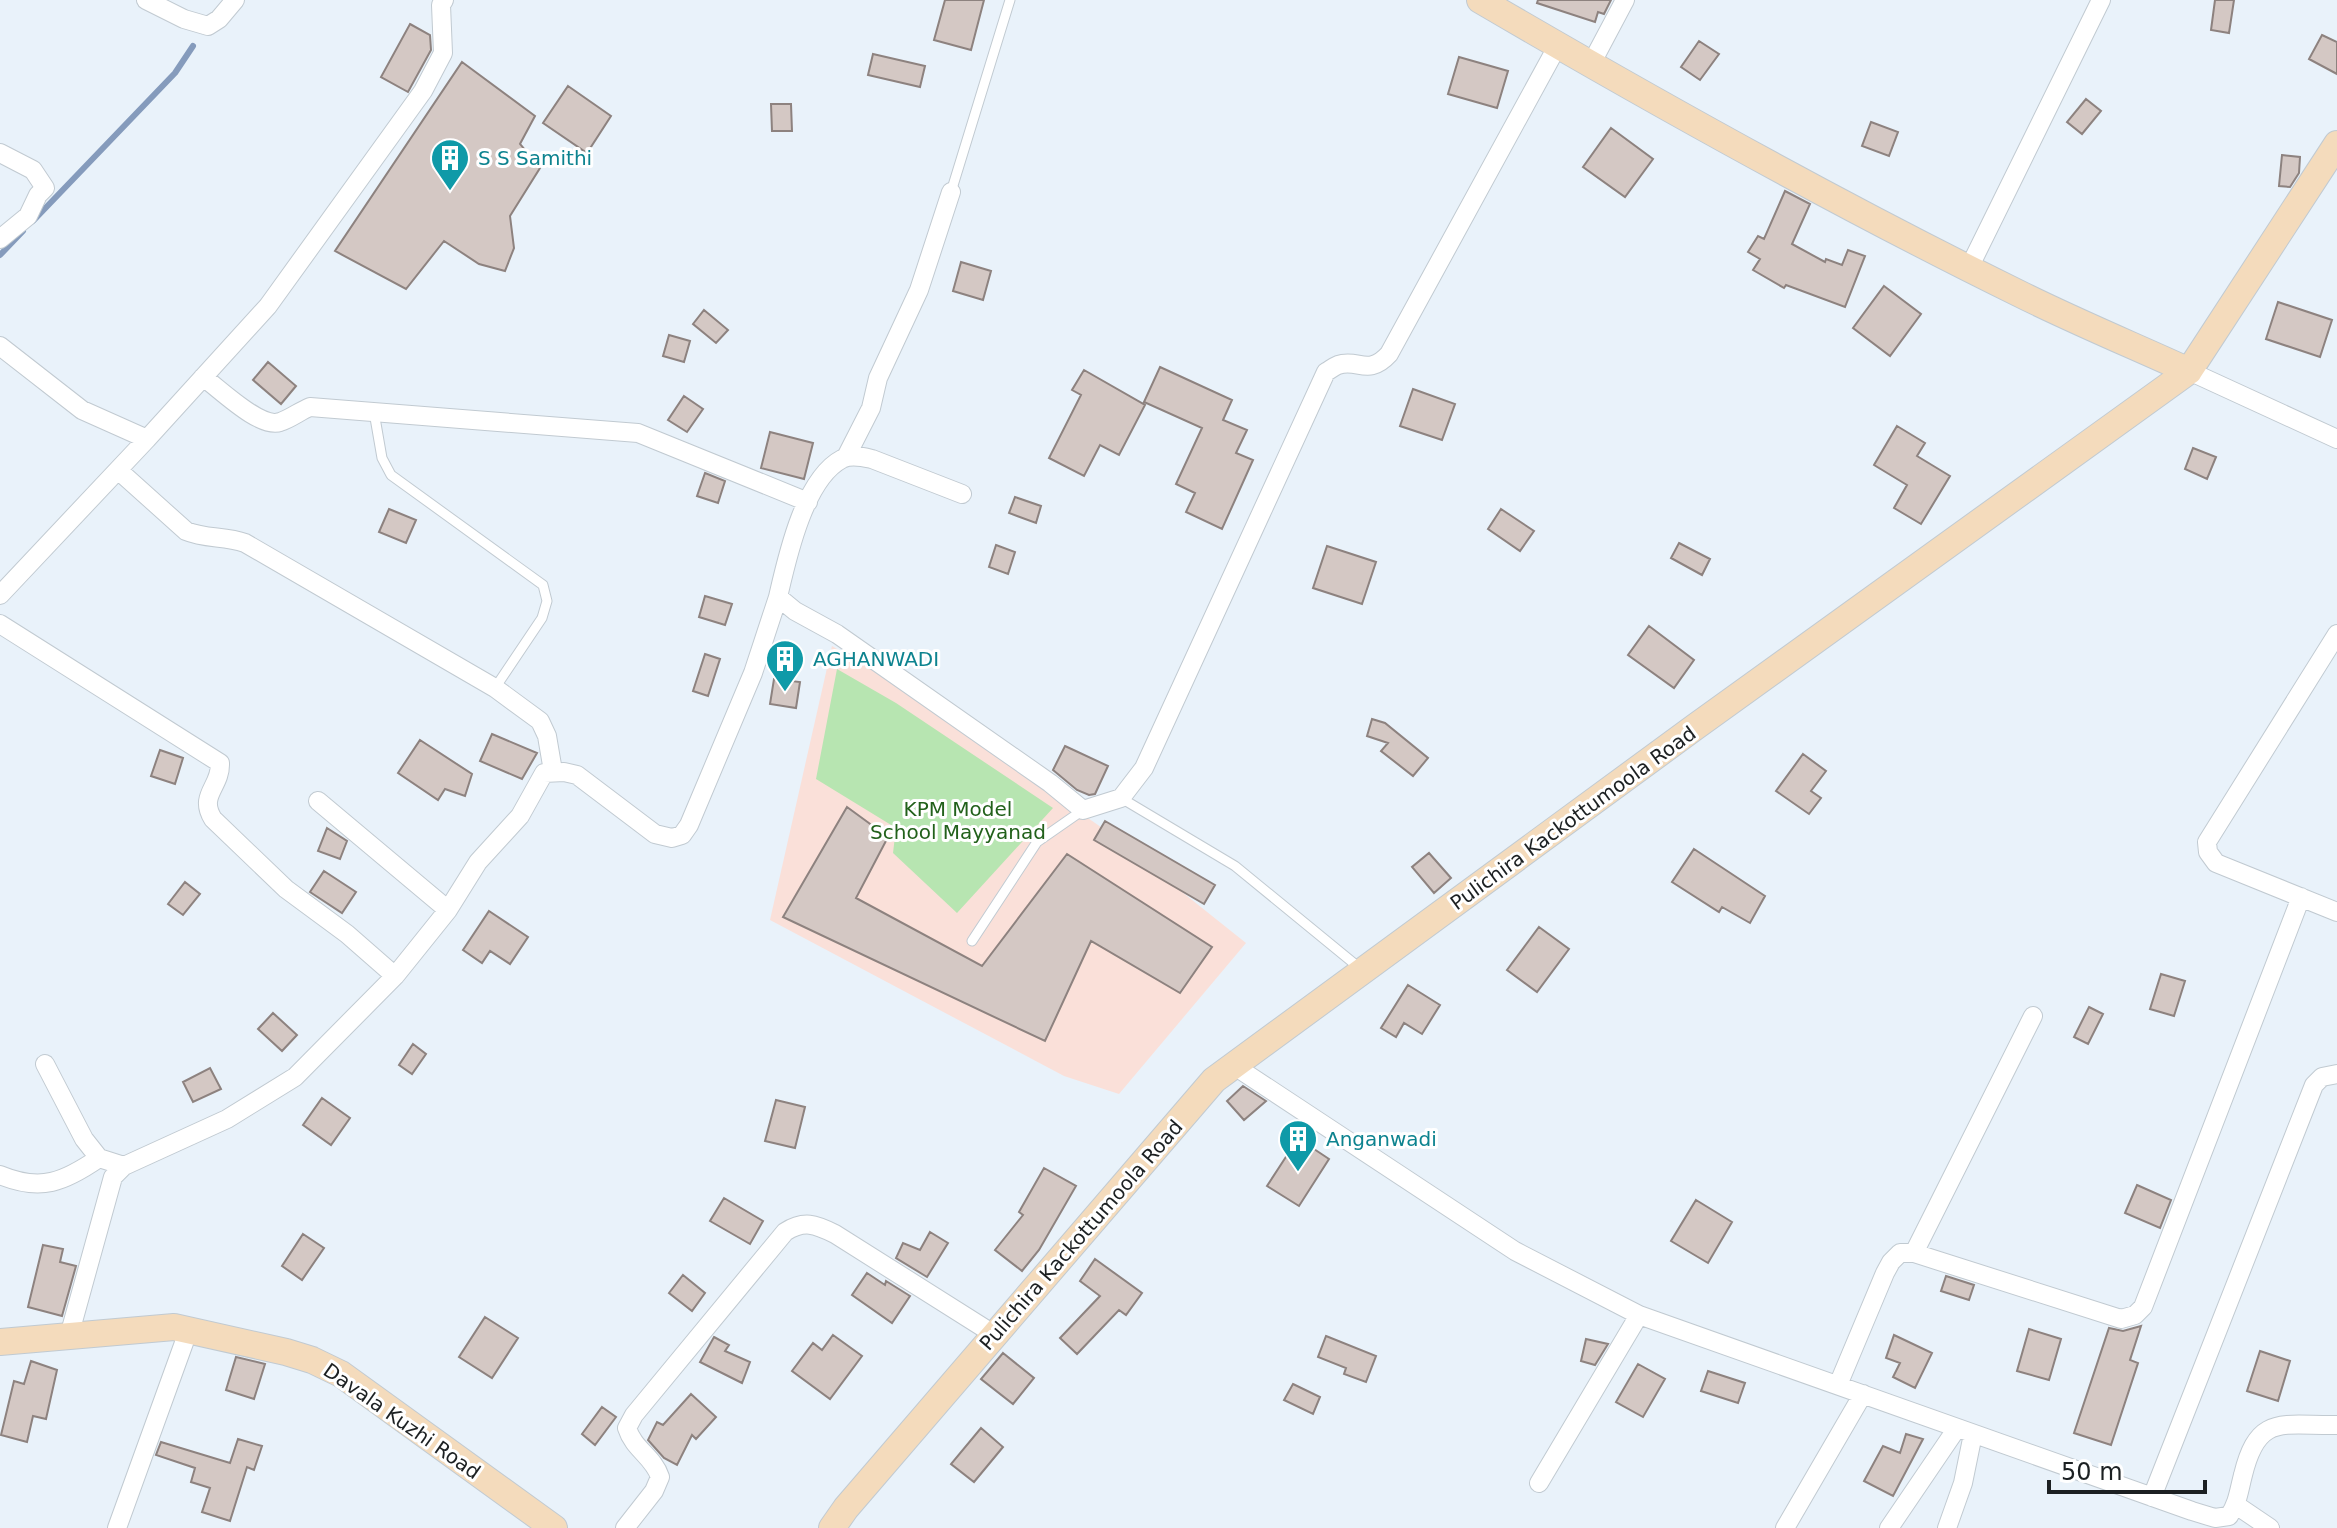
<svg xmlns="http://www.w3.org/2000/svg" width="2337" height="1528" viewBox="0 0 2337 1528" font-family="'DejaVu Sans',sans-serif">
  <style>
    .education { fill: #fae0d9 }
    .green { fill: #b7e5b1 }
    .lines { fill: none; stroke-linecap: round; stroke-linejoin: round }
    .stream { stroke: #859bbc; stroke-width: 6 }
    .building { fill: #d4c8c4; stroke: #8d827f; stroke-width: 2 }
    .lane-casing { stroke: #c1cad1; stroke-width: 11 }
    .street-casing { stroke: #c1cad1; stroke-width: 20 }
    .secondary-casing { stroke: #c1cad1; stroke-width: 28 }
    .lane { stroke: #fff; stroke-width: 9 }
    .street { stroke: #fff; stroke-width: 18 }
    .secondary { stroke: #f4dbbc; stroke-width: 26 }
    .labels { text-anchor: middle; stroke-width: 6; stroke-linejoin: round; paint-order: stroke }
    .culture-label { font-size: 20px; fill: #0d838f; stroke: #fff; text-anchor: start }
    .park-label { font-size: 20px; fill: #22611b; stroke: #fff }
    .street-label { font-size: 20px; fill: #1c2022; stroke: #fff }
  </style>
  <rect width="100%" height="100%" fill="#e9f2fa"/>
  <path class="education" d="M 832,646 L 875,672 L 1098,825 L 1246,943 L 1119,1094 L 1064,1076 L 770,920 Z"/>
  <path class="green" d="M 837,669 L 896,703 L 1053,808 L 957,913 L 893,853 L 896,828 L 816,779 Z"/>
  <g class="lines">
    <path class="stream" d="M 33,221 L 175,73 L 193,46
      M 0,255 L 23,231"/>
  </g>
  <path class="building" d="M 945,0 L 984,0 L 971,50 L 934,40 Z
    M 1538,0 L 1611,0 L 1604,14 L 1598,12 L 1595,22 L 1537,3 Z
    M 2215,0 L 2234,0 L 2229,33 L 2211,30 Z
    M 410,24 L 430,35 L 431,50 L 408,92 L 381,77 Z
    M 2322,35 L 2337,42 L 2337,74 L 2309,59 Z
    M 1699,41 L 1719,54 L 1700,80 L 1681,67 Z
    M 873,54 L 925,66 L 920,87 L 868,75 Z
    M 1459,57 L 1508,71 L 1497,108 L 1448,94 Z
    M 462,62 L 535,116 L 520,144 L 540,168 L 510,216 L 514,248 L 505,271 L 479,264 L 444,241 L 406,289 L 335,251 Z
    M 568,86 L 611,116 L 587,153 L 543,123 Z
    M 2086,99 L 2101,111 L 2082,134 L 2067,122 Z
    M 771,104 L 791,104 L 792,131 L 772,131 Z
    M 1871,122 L 1898,132 L 1889,156 L 1862,146 Z
    M 1611,128 L 1653,159 L 1625,197 L 1583,167 Z
    M 2282,155 L 2300,157 L 2299,173 L 2290,187 L 2279,186 Z
    M 1785,191 L 1810,204 L 1792,244 L 1825,262 L 1826,259 L 1842,265 L 1848,250 L 1865,256 L 1845,307 L 1786,285 L 1784,288 L 1753,270 L 1760,259 L 1748,252 L 1758,236 L 1764,239 Z
    M 961,262 L 991,271 L 983,300 L 953,291 Z
    M 1884,286 L 1921,314 L 1890,356 L 1853,328 Z
    M 2278,302 L 2332,320 L 2320,357 L 2266,339 Z
    M 704,310 L 728,330 L 716,343 L 693,324 Z
    M 669,335 L 690,341 L 684,362 L 663,356 Z
    M 268,362 L 296,386 L 281,404 L 253,380 Z
    M 1160,367 L 1232,400 L 1223,420 L 1247,430 L 1236,453 L 1253,460 L 1222,529 L 1186,512 L 1195,493 L 1176,484 L 1202,428 L 1144,402 Z
    M 1084,370 L 1145,405 L 1119,455 L 1100,445 L 1084,476 L 1049,458 L 1081,395 L 1072,390 Z
    M 1413,389 L 1455,404 L 1442,440 L 1400,426 Z
    M 684,396 L 703,409 L 687,432 L 668,420 Z
    M 1897,426 L 1925,443 L 1917,456 L 1950,476 L 1921,524 L 1894,508 L 1907,485 L 1874,465 Z
    M 770,432 L 813,443 L 804,479 L 761,468 Z
    M 2193,448 L 2216,457 L 2207,479 L 2185,469 Z
    M 705,473 L 725,481 L 718,503 L 697,496 Z
    M 1015,497 L 1041,506 L 1036,523 L 1009,513 Z
    M 389,509 L 416,520 L 406,543 L 379,532 Z
    M 1501,509 L 1534,531 L 1520,551 L 1488,529 Z
    M 1679,543 L 1710,559 L 1702,575 L 1671,558 Z
    M 996,545 L 1015,552 L 1008,574 L 989,567 Z
    M 1327,546 L 1376,562 L 1362,604 L 1313,588 Z
    M 705,596 L 732,604 L 725,625 L 699,617 Z
    M 1649,626 L 1694,660 L 1674,688 L 1628,655 Z
    M 705,654 L 720,659 L 708,696 L 693,691 Z
    M 774,679 L 800,682 L 796,708 L 770,704 Z
    M 1372,719 L 1385,723 L 1428,758 L 1413,776 L 1381,751 L 1388,743 L 1367,736 Z
    M 492,734 L 537,753 L 522,779 L 480,761 Z
    M 420,740 L 472,774 L 465,796 L 445,789 L 438,800 L 398,773 Z
    M 1065,746 L 1108,766 L 1095,794 L 1089,795 L 1077,790 L 1053,770 Z
    M 160,750 L 183,758 L 175,784 L 151,776 Z
    M 1803,754 L 1826,771 L 1811,791 L 1821,798 L 1809,814 L 1776,791 Z
    M 847,807 L 888,837 L 856,898 L 982,966 L 1067,854 L 1212,947 L 1180,993 L 1091,941 L 1045,1041 L 783,917 Z
    M 1105,821 L 1215,885 L 1204,904 L 1094,840 Z
    M 327,828 L 347,841 L 340,859 L 318,851 Z
    M 1694,849 L 1765,896 L 1750,923 L 1722,907 L 1719,912 L 1672,882 Z
    M 1429,853 L 1451,878 L 1434,893 L 1412,867 Z
    M 324,871 L 356,892 L 342,913 L 310,892 Z
    M 185,882 L 200,894 L 183,915 L 168,904 Z
    M 489,911 L 528,937 L 510,964 L 490,951 L 482,963 L 463,950 Z
    M 1539,927 L 1569,949 L 1537,992 L 1507,970 Z
    M 2161,974 L 2185,981 L 2174,1016 L 2150,1009 Z
    M 1408,985 L 1440,1005 L 1422,1034 L 1404,1023 L 1396,1037 L 1381,1028 Z
    M 2089,1007 L 2103,1014 L 2088,1044 L 2074,1037 Z
    M 273,1013 L 297,1035 L 282,1051 L 258,1029 Z
    M 413,1044 L 426,1054 L 412,1074 L 399,1065 Z
    M 210,1068 L 221,1089 L 193,1102 L 183,1082 Z
    M 1243,1086 L 1266,1101 L 1244,1120 L 1227,1101 Z
    M 322,1098 L 350,1118 L 331,1145 L 303,1125 Z
    M 776,1100 L 805,1107 L 795,1148 L 765,1141 Z
    M 1293,1146 L 1306,1154 L 1311,1147 L 1329,1159 L 1299,1206 L 1267,1186 Z
    M 1044,1168 L 1076,1186 L 1039,1250 L 1022,1271 L 995,1250 L 1023,1215 L 1019,1212 Z
    M 2137,1185 L 2171,1200 L 2160,1228 L 2125,1213 Z
    M 724,1198 L 763,1221 L 750,1244 L 710,1221 Z
    M 1696,1200 L 1732,1222 L 1708,1263 L 1671,1241 Z
    M 930,1232 L 948,1243 L 927,1277 L 896,1258 L 903,1243 L 920,1250 Z
    M 303,1234 L 324,1248 L 302,1280 L 282,1266 Z
    M 43,1245 L 63,1249 L 60,1262 L 76,1266 L 62,1316 L 28,1307 Z
    M 1095,1259 L 1142,1293 L 1126,1315 L 1119,1310 L 1077,1354 L 1060,1338 L 1100,1296 L 1080,1281 Z
    M 867,1273 L 885,1285 L 886,1281 L 910,1296 L 892,1323 L 852,1295 Z
    M 683,1275 L 705,1293 L 692,1311 L 669,1293 Z
    M 1946,1276 L 1974,1285 L 1969,1300 L 1941,1291 Z
    M 485,1317 L 518,1338 L 492,1378 L 459,1357 Z
    M 2141,1326 L 2130,1360 L 2138,1363 L 2111,1445 L 2074,1433 L 2109,1328 L 2123,1331 Z
    M 2029,1329 L 2061,1339 L 2049,1380 L 2017,1371 Z
    M 833,1335 L 862,1356 L 830,1399 L 792,1371 L 813,1343 L 822,1350 Z
    M 1894,1335 L 1932,1353 L 1915,1388 L 1893,1377 L 1900,1363 L 1886,1358 Z
    M 1326,1336 L 1376,1356 L 1366,1382 L 1344,1374 L 1346,1368 L 1318,1357 Z
    M 714,1337 L 729,1345 L 725,1351 L 750,1362 L 742,1383 L 700,1362 Z
    M 1586,1339 L 1608,1344 L 1595,1365 L 1581,1361 Z
    M 2260,1351 L 2290,1361 L 2278,1401 L 2247,1391 Z
    M 1003,1353 L 1034,1378 L 1013,1404 L 981,1379 Z
    M 236,1357 L 265,1364 L 254,1399 L 226,1390 Z
    M 31,1361 L 57,1370 L 46,1419 L 33,1416 L 27,1442 L 1,1435 L 14,1381 L 24,1384 Z
    M 1638,1364 L 1665,1379 L 1643,1417 L 1616,1402 Z
    M 1708,1371 L 1745,1383 L 1738,1403 L 1701,1391 Z
    M 1293,1384 L 1320,1397 L 1313,1414 L 1284,1400 Z
    M 691,1394 L 716,1417 L 696,1439 L 692,1435 L 677,1465 L 664,1458 L 648,1440 L 657,1422 L 663,1425 Z
    M 602,1407 L 616,1417 L 595,1445 L 582,1434 Z
    M 981,1428 L 1003,1447 L 974,1482 L 951,1464 Z
    M 1906,1434 L 1923,1439 L 1893,1496 L 1864,1481 L 1883,1446 L 1900,1453 Z
    M 238,1439 L 262,1446 L 254,1470 L 247,1467 L 230,1521 L 202,1512 L 210,1488 L 191,1482 L 195,1468 L 156,1455 L 161,1442 L 230,1463 Z"/>
  <g class="lines">
    <defs>
      <path id="lane" d="M 951,192 L 1010,0
        M 374,412 L 382,458 L 391,475 L 543,585 L 547,601 L 542,618 L 495,688
        M 1121,798 L 1235,866 L 1362,970
        M 972,941 L 1037,842 L 1083,810"/>
      <path id="street" d="M 146,0 L 184,19 L 208,26 L 219,19 L 235,0
        M 1590,66 L 1625,0
        M 0,153 L 33,170 L 45,188 L 38,195 L 28,216 L 0,239
        M 1969,268 L 2101,0
        M 0,346 L 82,410 L 147,439 L 268,306 L 423,91 L 443,53 L 441,5 L 444,0
        M 2189,371 L 2337,439
        M 203,377 C 220,389 260,429 280,422 C 290,419 300,411 310,407 L 638,433 L 808,502
        M 846,457 L 871,408 L 878,378 L 919,290 L 951,192
        M 118,470 L 186,531 C 205,539 225,536 245,543 L 495,688 L 540,721 L 547,736 L 553,771
        M 0,595 L 147,439
        M 778,597 C 787,558 804,479 842,459 C 851,454 863,457 872,459 L 962,494
        M 0,624 L 220,763 C 221,787 198,795 213,819 L 286,889 L 347,934 L 395,976
        M 2337,634 L 2207,842 L 2208,852 L 2216,863 L 2337,912
        M 318,801 L 448,910
        M 45,1064 L 84,1139 L 99,1158
        M 1233,1065 L 1515,1251 L 1639,1315 L 2192,1511 L 2215,1518 L 2229,1516 C 2238,1503 2239,1490 2243,1475 C 2258,1413 2282,1426 2337,1425
        M 0,1175 C 41,1192 64,1182 99,1158 L 124,1166
        M 1914,1253 L 2033,1016
        M 69,1336 L 113,1177 L 124,1166 L 227,1119 L 295,1077 L 395,976 L 448,910 L 478,862 L 520,816 L 544,773 L 564,772 L 577,775 L 655,834 L 672,838 L 682,835 L 689,825 L 753,673 L 778,597 L 795,611 L 837,634 L 1050,783 L 1083,810 L 1121,798 L 1144,768 L 1326,372 C 1330,370 1333,367 1338,365 C 1358,358 1368,377 1389,354 L 1558,45
        M 1838,1385 L 1885,1273 L 1891,1262 L 1900,1253 L 1914,1253 L 2121,1319 L 2135,1315 L 2143,1307 L 2301,897
        M 1539,1483 L 1639,1315
        M 2152,1497 L 2314,1085 L 2322,1077 L 2337,1074
        M 2236,1505 L 2270,1528
        M 117,1528 L 189,1329
        M 625,1528 L 654,1491 L 660,1477 C 653,1456 634,1450 627,1428 L 634,1415 L 785,1232 C 804,1220 815,1224 835,1234 L 995,1335
        M 1785,1528 L 1863,1394
        M 1889,1528 L 1957,1428
        M 1947,1528 L 1963,1483 L 1973,1434"/>
      <path id="secondary" d="M 1480,0 C 1656,103 1835,203 2018,293 C 2074,321 2132,345 2189,371
        M 0,1342 L 174,1327 L 286,1352 L 312,1360 L 341,1374 L 554,1528
        M 832,1528 L 846,1508 L 1214,1080 L 1695,727 L 2189,371 L 2337,144"/>
    </defs>
    <use href="#lane" class="lane-casing"/>
    <use href="#street" class="street-casing"/>
    <use href="#secondary" class="secondary-casing"/>
    <use href="#lane" class="lane"/>
    <use href="#street" class="street"/>
    <use href="#secondary" class="secondary"/>
  </g>
  <defs>
    <symbol id="building-pin" viewBox="-11 -11 22 30"><path d="M0 17L-7.5 6A9.5 9.5 0 1 1 7.5 6Z" fill="#0f9aa8" stroke="#fff"/><path d="M-4-6H4V6H1V3H-1V6H-4ZM-2.5-4.3h1.7v1.8h-1.7ZM.8-4.3h1.7v1.8H.8ZM-2.5-1h1.7V.8h-1.7ZM.8-1h1.7V.8H.8Z" fill="#fff"/></symbol>
  </defs>
  <g fill-rule="evenodd">
    <use href="#building-pin" x="428" y="136" width="44" height="60"/>
    <use href="#building-pin" x="763" y="637" width="44" height="60"/>
    <use href="#building-pin" x="1276" y="1117" width="44" height="60"/>
  </g>
  <g class="labels">
    <g class="culture-label">
      <text x="478" y="165">S S Samithi</text>
      <text x="813" y="666">AGHANWADI</text>
      <text x="1326" y="1146">Anganwadi</text>
    </g>
    <g class="park-label">
      <text x="958" y="816">KPM Model<tspan x="958" dy="23">School Mayyanad</tspan></text>
    </g>
    <g class="street-label">
      <text transform="translate(1573 818) rotate(-36)" y="7">Pulichira Kackottumoola Road</text>
      <text transform="translate(1081 1235) rotate(-49)" y="7">Pulichira Kackottumoola Road</text>
      <text transform="translate(402 1421) rotate(35)" y="7">Davala Kuzhi Road</text>
    </g>
  </g>
  <path d="M2049 1480v12h156v-12" fill="none" stroke="#1c2022" stroke-width="4"/>
  <text x="2061" y="1480" font-size="24" fill="#1c2022" stroke="#ffffff" stroke-width="6" paint-order="stroke">50 m</text>
</svg>
